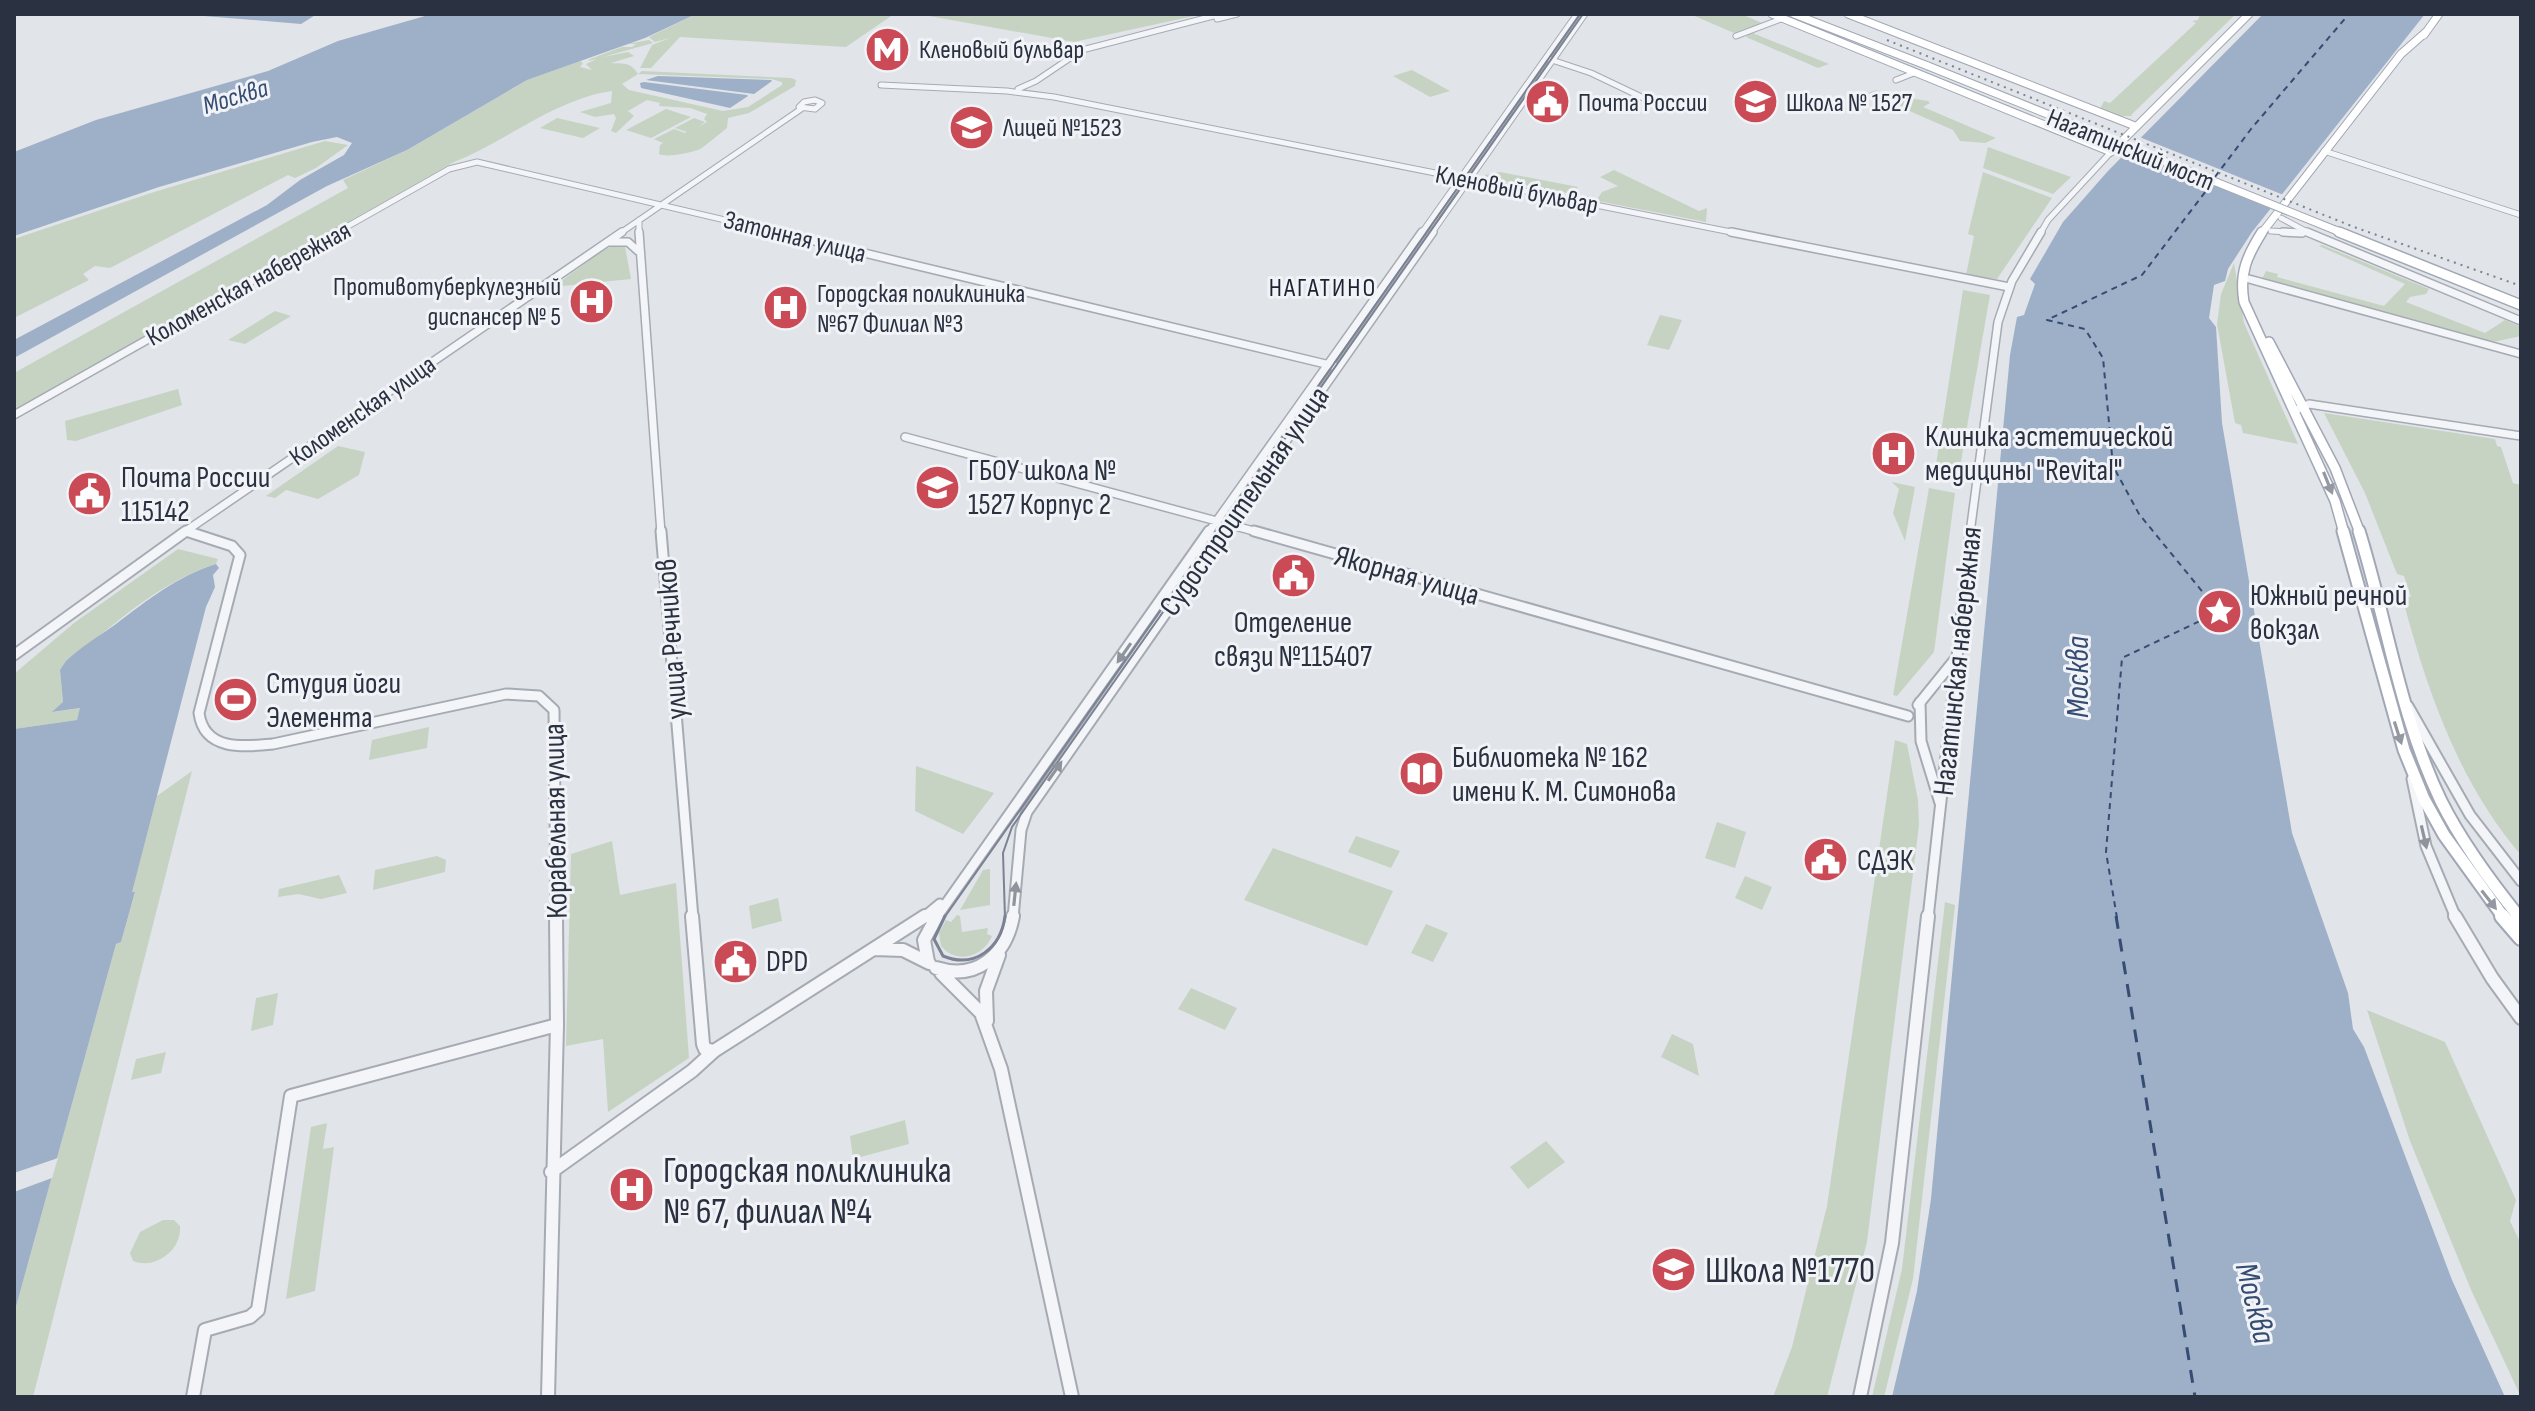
<svg xmlns="http://www.w3.org/2000/svg" width="2535" height="1411" viewBox="0 0 2535 1411" font-family="'Sofia Sans Condensed',sans-serif">
  <style>
    .green { fill: #c6d3c3 }
    .water { fill: #9eafc8 }
    .pier { fill: #e1e4e9 }
    .lines { fill: none; stroke-linecap: round; stroke-linejoin: round }
    .ferry-far1 { stroke: #354c73; stroke-width: 2; stroke-dasharray: 6 5; stroke-linecap: butt }
    .ferry { stroke: #354c73; stroke-width: 3; stroke-dasharray: 13 10; stroke-linecap: butt }
    .minor-far3-casing { stroke: #a6abb3; stroke-width: 7 }
    .minor-far2-casing { stroke: #a6abb3; stroke-width: 10 }
    .minor-far1-casing { stroke: #a6abb3; stroke-width: 13 }
    .minor-casing { stroke: #a6abb3; stroke-width: 16 }
    .major-far3-casing { stroke: #a1a7b5; stroke-width: 9 }
    .major-far2-casing { stroke: #a1a7b5; stroke-width: 12 }
    .major-far1-casing { stroke: #a1a7b5; stroke-width: 15 }
    .major-casing { stroke: #a1a7b5; stroke-width: 18 }
    .minor-far3 { stroke: #f4f5f8; stroke-width: 5 }
    .minor-far2 { stroke: #f4f5f8; stroke-width: 7 }
    .minor-far1 { stroke: #f4f5f8; stroke-width: 9 }
    .minor { stroke: #f4f5f8; stroke-width: 12 }
    .major-far3 { stroke: #fff; stroke-width: 7 }
    .major-far2 { stroke: #fff; stroke-width: 9 }
    .major-far1 { stroke: #fff; stroke-width: 11 }
    .major { stroke: #fff; stroke-width: 14 }
    .tram-far1 { stroke: #7b8293; stroke-width: 2 }
    .tram { stroke: #7b8293; stroke-width: 3 }
    .rail { stroke: #7b8293; stroke-width: 2; stroke-dasharray: 2 5; stroke-linecap: butt }
    .major-bridge-casing { stroke: #a1a7b5; stroke-width: 9; stroke-linecap: butt }
    .major-bridge { stroke: #fff; stroke-width: 7 }
    .oneway { fill: #9498a0 }
    .oneway2 { fill: #8f939c }
    .labels { text-anchor: middle; stroke-width: 6; stroke-linejoin: round; paint-order: stroke }
    .far-poi-label { font-size: 26px; fill: #2a3141; stroke: #f1f3f7; text-anchor: start }
    .far-water-label { font-size: 26px; font-style: italic; fill: #354c73; stroke: #f1f3f7 }
    .far-street-label { font-size: 26px; fill: #2a3141; stroke: #f1f3f7 }
    .far-neighbourhood-label { font-size: 26px; letter-spacing: 2px; fill: #1c2232; stroke: #f1f3f7 }
    .poi-label { font-size: 30px; fill: #2a3141; stroke: #f1f3f7; text-anchor: start }
    .street-label { font-size: 30px; fill: #2a3141; stroke: #f1f3f7 }
    .water-label { font-size: 32px; font-style: italic; fill: #354c73; stroke: #f1f3f7 }
    .near-poi-label { font-size: 36px; fill: #2a3141; stroke: #f1f3f7; text-anchor: start }
  </style>
  <rect width="100%" height="100%" fill="#e1e4e9"/>
  <path class="green" d="M 696,14 L 894,14 L 846,47 L 680,37 L 651,68 L 640,68 L 652,45 L 670,38 L 655,42 L 649,37 Z
    M 898,14 L 1203,14 L 1074,42 L 929,16 Z
    M 1690,14 L 1741,14 L 1762,23 L 1734,33 Z
    M 2200,14 L 2236,14 L 2131,115 L 2133,116 L 2121,116 L 2100,109 L 2104,101 L 2110,103 L 2196,23 L 2192,21 L 2198,20 Z
    M 1750,32 L 1829,64 L 1818,68 L 1746,37 Z
    M 649,40 L 653,43 L 603,57 L 628,52 L 634,56 L 611,63 C 623,64 630,61 638,74 L 622,84 L 629,90 L 723,111 L 748,107 L 782,85 L 782,82 L 771,79 L 638,74 L 642,71 L 791,78 L 796,80 L 795,86 L 749,113 L 728,118 L 727,128 C 722,132 706,145 702,148 C 693,153 666,158 659,154 L 660,145 L 663,143 L 654,139 L 674,129 L 685,133 L 687,132 L 675,128 L 694,118 L 705,122 L 698,127 L 707,122 L 704,119 L 707,114 L 690,108 L 659,106 L 660,103 L 647,100 L 628,111 L 634,116 L 616,133 L 611,131 L 616,118 L 614,114 L 595,117 L 580,112 L 611,103 L 612,91 C 555,99 507,141 454,162 L 14,412 L 14,373 L 348,188 L 343,180 L 407,150 L 527,80 L 580,61 L 583,63 L 580,67 L 592,70 L 586,64 L 597,59 L 588,61 L 590,59 L 622,47 L 632,47 L 636,44 L 627,44 Z
    M 1412,70 L 1450,91 L 1430,97 L 1393,76 Z
    M 1876,90 L 1900,101 L 1909,98 L 1928,101 L 1930,103 L 1923,107 L 1996,138 L 1985,143 L 1960,141 L 1953,130 L 1868,93 Z
    M 666,109 L 691,117 L 651,138 L 626,130 Z
    M 557,118 L 600,128 L 583,138 L 540,128 Z
    M 325,141 L 348,145 L 316,168 L 295,178 L 288,175 L 110,268 L 95,266 L 83,274 L 89,280 L 14,318 L 14,239 L 154,192 Z
    M 1988,147 L 2071,177 L 2053,194 L 1983,168 Z
    M 1614,170 L 1699,211 L 1707,208 L 1706,222 L 1587,199 L 1587,196 L 1598,198 L 1602,192 L 1618,186 L 1600,177 Z
    M 1500,172 L 1578,187 L 1573,194 L 1486,178 L 1485,175 Z
    M 1983,172 L 2052,198 L 1997,279 L 1966,275 L 1974,236 L 1968,234 Z
    M 621,245 L 625,247 L 631,279 L 553,287 L 606,248 Z
    M 2322,245 L 2429,289 L 2426,294 L 2410,297 L 2406,302 L 2485,333 L 2505,320 L 2521,327 L 2521,336 L 2493,342 L 2478,339 L 2262,279 L 2266,271 L 2278,274 L 2277,277 L 2384,306 L 2405,284 L 2319,246 Z
    M 2234,263 L 2244,323 L 2298,444 L 2243,433 L 2241,425 L 2235,423 L 2217,324 L 2221,294 Z
    M 1963,290 L 1990,295 L 1957,484 L 1934,478 Z
    M 275,311 L 291,316 L 245,344 L 228,340 Z
    M 1660,315 L 1682,320 L 1669,350 L 1647,345 Z
    M 178,389 L 182,405 L 76,441 L 67,440 L 65,421 Z
    M 2324,413 L 2495,439 L 2497,446 L 2501,447 L 2513,483 L 2521,485 L 2521,855 C 2458,782 2426,688 2402,596 L 2411,597 L 2404,576 L 2397,574 L 2365,493 Z
    M 338,446 L 365,452 L 359,475 L 318,499 L 286,490 L 275,498 L 266,496 Z
    M 1892,482 L 1915,487 L 1905,541 L 1893,513 L 1899,489 Z
    M 1929,488 L 1955,493 L 1934,652 L 1897,696 L 1893,695 Z
    M 178,549 L 218,559 L 216,564 C 156,583 108,629 60,670 L 63,702 L 54,712 L 81,708 L 77,720 L 14,729 L 14,674 L 74,623 Z
    M 429,727 L 427,748 L 369,760 L 372,740 Z
    M 1895,740 L 1907,744 L 1918,800 L 1919,825 L 1867,1242 L 1827,1397 L 1773,1397 L 1792,1347 L 1827,1206 Z
    M 916,766 L 994,793 L 963,834 L 915,811 Z
    M 192,771 L 33,1397 L 14,1397 L 14,1314 L 116,944 L 121,942 L 135,893 L 131,893 L 157,796 Z
    M 1717,822 L 1746,832 L 1735,868 L 1705,858 Z
    M 1356,836 L 1400,851 L 1391,868 L 1348,852 Z
    M 612,841 L 620,895 L 676,883 L 689,1058 L 608,1112 L 603,1039 L 566,1046 L 571,854 Z
    M 1273,848 L 1393,891 L 1367,946 L 1244,900 Z
    M 437,856 L 446,860 L 445,872 L 373,890 L 375,870 Z
    M 990,869 L 990,905 L 960,910 L 983,870 Z
    M 339,875 L 347,893 L 321,899 L 298,894 L 278,897 L 279,889 Z
    M 1745,876 L 1772,887 L 1762,910 L 1735,898 Z
    M 778,898 L 782,921 L 752,929 L 749,906 Z
    M 1945,902 L 1955,905 L 1913,1279 L 1884,1397 L 1872,1397 L 1902,1269 Z
    M 957,915 L 960,916 L 962,932 L 988,928 L 987,934 L 992,936 C 983,957 957,965 941,946 L 939,933 L 946,920 L 951,922 Z
    M 1426,924 L 1448,933 L 1433,962 L 1411,953 Z
    M 1191,988 L 1237,1008 L 1225,1030 L 1178,1009 Z
    M 278,993 L 273,1025 L 251,1031 L 256,998 Z
    M 2367,1010 L 2445,1042 L 2516,1200 L 2510,1221 L 2521,1244 L 2521,1397 L 2472,1292 L 2410,1141 Z
    M 1672,1034 L 1693,1044 L 1699,1076 L 1661,1057 Z
    M 166,1052 L 161,1073 L 131,1080 L 136,1059 Z
    M 905,1120 L 909,1144 L 853,1159 L 850,1136 Z
    M 327,1123 L 323,1149 L 334,1147 L 315,1291 L 286,1299 L 311,1127 Z
    M 1546,1141 L 1565,1162 L 1528,1189 L 1510,1167 Z
    M 163,1220 L 174,1220 L 180,1226 C 182,1250 156,1270 133,1261 L 130,1253 L 140,1232 Z"/>
  <path class="water" d="M 208,14 L 317,14 L 301,24 L 204,16 Z
    M 432,14 L 696,14 L 645,38 L 527,80 L 407,150 L 327,186 L 14,358 L 14,340 L 267,205 L 300,180 L 344,155 L 352,143 L 337,137 L 312,142 L 159,187 L 14,236 L 14,152 L 96,120 L 268,71 L 338,41 Z
    M 2263,14 L 2425,14 L 2252,232 L 2228,269 L 2225,281 L 2214,285 L 2209,318 L 2216,327 L 2222,423 L 2292,833 L 2348,993 L 2353,1029 L 2364,1047 L 2452,1280 L 2505,1397 L 1892,1397 L 1917,1291 L 1931,1199 L 2010,355 L 2017,317 L 2024,315 L 2035,284 L 2030,279 L 2063,222 L 2108,171 Z
    M 658,76 L 771,80 L 772,81 L 754,94 L 646,80 Z
    M 644,82 L 747,95 L 748,96 L 730,108 L 641,88 L 640,83 Z
    M 216,564 L 219,568 L 213,575 L 215,587 L 206,607 L 132,892 L 135,892 L 121,942 L 116,944 L 14,1314 L 14,729 L 77,720 L 80,708 L 52,712 L 63,702 L 60,670 L 66,661 C 81,647 99,636 116,624 C 149,599 176,577 216,564 Z"/>
  <path class="pier" d="M 2137,136 L 2286,196 L 2274,210 L 2124,149 Z
    M 58,1158 L 52,1178 L 14,1192 L 14,1173 Z"/>
  <g class="lines">
    <path class="ferry-far1" d="M 2215,177 L 2251,129 L 2349,14
      M 2117,918 L 2106,852 L 2122,658 L 2219,612 L 2139,514 L 2113,466 L 2103,358 L 2085,329 L 2047,320 L 2142,275 L 2212,183"/>
    <path class="ferry" d="M 2116,916 L 2195,1397"/>
    <defs>
      <path id="minor-far3" d="M 1217,19 L 1237,14
        M 1736,36 L 1781,19
        M 1549,59 L 1591,73 L 1654,103
        M 1896,80 L 1914,73
        M 881,85 L 1007,91 L 1054,97 L 1741,234
        M 1018,89 L 1036,81 L 1082,50 L 1221,14
        M 815,100 L 822,103 L 815,109 L 799,107 L 804,102 Z
        M 2324,151 L 2521,215
        M 2281,218 L 2311,234
        M 2271,231 L 2302,233
        M 334,234 L 449,169 L 477,162 L 785,234
        M 619,234 L 801,109
        M 639,234 L 639,220
        M 1421,234 L 1577,14
        M 1431,234 L 1585,14
        M 2040,234 L 2048,220 L 2111,152"/>
      <path id="minor-far2" d="M 639,232 L 661,533
        M 777,232 L 1338,367
        M 1731,232 L 2009,287
        M 2283,232 L 2302,233
        M 2307,232 L 2521,321
        M 610,242 L 628,242 L 638,251
        M 2249,279 L 2521,354
        M 2296,410 L 2309,404 L 2521,436
        M 14,415 L 338,232
        M 905,437 L 1261,533
        M 186,531 L 192,533
        M 183,533 L 622,232
        M 1208,533 L 1422,232
        M 1222,533 L 1433,232
        M 1970,533 L 1998,322 L 2012,281 L 2041,232"/>
      <path id="minor-far1" d="M 186,531 L 232,546 L 240,555 L 199,713 C 204,751 243,747 273,744 L 506,694 L 539,696 L 554,710 L 556,918
        M 661,531 L 693,918
        M 1254,531 L 1908,716
        M 14,655 L 186,531
        M 1920,702 L 1921,741 L 1940,803
        M 1918,705 L 1956,658
        M 2408,706 L 2470,815 L 2521,881
        M 2412,779 L 2426,846 L 2456,918
        M 923,918 L 940,904
        M 936,918 L 1209,531
        M 1013,918 L 1021,830 L 1027,812 L 1223,531
        M 1928,918 L 1971,531"/>
      <path id="minor" d="M 692,916 L 703,1044 L 705,1049 L 714,1051
        M 2455,916 L 2492,978 L 2521,1018
        M 874,949 L 903,950 L 929,963
        M 928,962 L 924,940 L 937,916
        M 936,968 C 977,981 1006,955 1013,916
        M 941,973 L 981,1013 L 1001,1069 L 1072,1397
        M 987,1021 L 986,991 L 999,955
        M 551,1172 L 692,1071 L 714,1051 L 925,916
        M 193,1397 L 205,1330 L 250,1317 L 258,1310 L 291,1096 L 557,1025
        M 548,1397 L 557,1025 L 556,916
        M 1860,1397 L 1892,1243 L 1928,916"/>
      <path id="major-far3" d="M 1772,14 L 2111,152 L 2249,14
        M 1794,14 L 1928,66
        M 1848,14 L 2135,126
        M 2424,35 L 2439,14
        M 2335,230 L 2344,234
        M 2261,234 L 2401,54 L 2426,32"/>
      <path id="major-far2" d="M 2262,232 C 2247,256 2239,273 2244,302 L 2335,501 L 2344,533
        M 2339,232 L 2521,305
        M 2269,342 L 2335,468 L 2360,533"/>
      <path id="major-far1" d="M 2343,531 L 2404,750 L 2424,799 L 2444,835 L 2504,918
        M 2359,531 C 2387,621 2400,716 2441,801 C 2462,843 2490,881 2520,918"/>
      <path id="major" d="M 2502,916 L 2521,938
        M 2518,916 L 2521,919"/>
    </defs>
    <use href="#minor-far3" class="minor-far3-casing"/>
    <use href="#minor-far2" class="minor-far2-casing"/>
    <use href="#minor-far1" class="minor-far1-casing"/>
    <use href="#minor" class="minor-casing"/>
    <use href="#major-far3" class="major-far3-casing"/>
    <use href="#major-far2" class="major-far2-casing"/>
    <use href="#major-far1" class="major-far1-casing"/>
    <use href="#major" class="major-casing"/>
    <use href="#minor-far3" class="minor-far3"/>
    <use href="#minor-far2" class="minor-far2"/>
    <use href="#minor-far1" class="minor-far1"/>
    <use href="#minor" class="minor"/>
    <use href="#major-far3" class="major-far3"/>
    <use href="#major-far2" class="major-far2"/>
    <use href="#major-far1" class="major-far1"/>
    <use href="#major" class="major"/>
    <path class="tram-far1" d="M 944,918 L 1580,14
      M 1005,918 L 1003,853 L 1012,827 L 1583,14"/>
    <path class="tram" d="M 945,916 L 934,939 L 943,956 C 975,969 1001,948 1005,916"/>
    <path class="rail" d="M 1887,40 L 2354,227 L 2521,286"/>
    <defs>
      <path id="major-bridge" d="M 1928,66 L 2335,230"/>
    </defs>
    <use href="#major-bridge" class="major-bridge-casing"/>
    <use href="#major-bridge" class="major-bridge"/>
  </g>
  <defs><path id="oneway-solid" d="M-6-.8H1V-3.2L6.5 0L1 3.2V.8H-6Z" transform="scale(2)"/></defs>
  <g class="oneway">
    <use href="#oneway-solid" transform="translate(2328 483) rotate(68)"/>
    <use href="#oneway-solid" transform="translate(2398 733) rotate(72)"/>
    <use href="#oneway-solid" transform="translate(2489 900) rotate(52)"/>
  </g>
  <g class="oneway2">
    <use href="#oneway-solid" transform="translate(1124 653) rotate(125)"/>
    <use href="#oneway-solid" transform="translate(1055 771) rotate(-55)"/>
    <use href="#oneway-solid" transform="translate(2424 837) rotate(77)"/>
    <use href="#oneway-solid" transform="translate(1015 894) rotate(-84)"/>
  </g>
  <defs>
    <symbol id="metro-disc" viewBox="-11 -11 22 22"><circle r="9.5" fill="#ca4b55" stroke="#f1f3f7"/><path d="M-5.5 5V-5H-3L0 0L3-5H5.5V5H3V-.5L0 4L-3-.5V5Z" fill="#fff"/></symbol>
    <symbol id="civic-disc" viewBox="-11 -11 22 22"><circle r="9.5" fill="#ca4b55" stroke="#f1f3f7"/><path d="M-.6-6.5H3V-4.5H.6V-3L4-1V1h2V6H-6V1h2V-1L-.6-3ZM-1.2 2.5V6h2.4V2.5Z" fill="#fff"/></symbol>
    <symbol id="school-disc" viewBox="-11 -11 22 22"><circle r="9.5" fill="#ca4b55" stroke="#f1f3f7"/><path d="M0-5L7-2L0 1L-7-2ZM-4 1L0 2.5L4 1V4Q0 6-4 4Z" fill="#fff"/></symbol>
    <symbol id="hospital-disc" viewBox="-11 -11 22 22"><circle r="9.5" fill="#ca4b55" stroke="#f1f3f7"/><path d="M-5-5h3v3.5h4V-5h3V5h-3V1.5h-4V5h-3Z" fill="#fff"/></symbol>
    <symbol id="sight-disc" viewBox="-11 -11 22 22"><circle r="9.5" fill="#ca4b55" stroke="#f1f3f7"/><path d="M0-6L1.8-2.2L6-1.7L2.9 1.2L3.7 5.4L0 3.3L-3.7 5.4L-2.9 1.2L-6-1.7L-1.8-2.2Z" fill="#fff"/></symbol>
    <symbol id="stadium-disc" viewBox="-11 -11 22 22"><circle r="9.5" fill="#ca4b55" stroke="#f1f3f7"/><path d="M0-5a6.5 5 0 1 0 0 10a6.5 5 0 1 0 0-10ZM-3.5-1.8h7v3.6h-7Z" fill="#fff"/></symbol>
    <symbol id="library-disc" viewBox="-11 -11 22 22"><circle r="9.5" fill="#ca4b55" stroke="#f1f3f7"/><path d="M-6-4Q-3-5.5-.7-3.5V5Q-3 3-6 4ZM6-4Q3-5.5 .7-3.5V5Q3 3 6 4Z" fill="#fff"/></symbol>
  </defs>
  <g fill-rule="evenodd">
    <use href="#metro-disc" x="862" y="24" width="51" height="51"/>
    <use href="#civic-disc" x="1522" y="76" width="51" height="51"/>
    <use href="#school-disc" x="1730" y="76" width="51" height="51"/>
    <use href="#school-disc" x="946" y="102" width="51" height="51"/>
    <use href="#hospital-disc" x="566" y="276" width="51" height="51"/>
    <use href="#hospital-disc" x="760" y="282" width="51" height="51"/>
    <use href="#hospital-disc" x="1868" y="428" width="51" height="51"/>
    <use href="#school-disc" x="912" y="462" width="51" height="51"/>
    <use href="#civic-disc" x="64" y="468" width="51" height="51"/>
    <use href="#civic-disc" x="1268" y="550" width="51" height="51"/>
    <use href="#sight-disc" x="2194" y="586" width="51" height="51"/>
    <use href="#stadium-disc" x="210" y="674" width="51" height="51"/>
    <use href="#library-disc" x="1396" y="748" width="51" height="51"/>
    <use href="#civic-disc" x="1800" y="834" width="51" height="51"/>
    <use href="#civic-disc" x="710" y="936" width="51" height="51"/>
    <use href="#hospital-disc" x="606" y="1164" width="51" height="51"/>
    <use href="#school-disc" x="1648" y="1244" width="51" height="51"/>
  </g>
  <g class="labels">
    <g class="far-poi-label">
      <text x="919" y="58">Кленовый бульвар</text>
      <text x="1578" y="111">Почта России</text>
      <text x="1786" y="111">Школа № 1527</text>
      <text x="1003" y="136">Лицей №1523</text>
      <text x="561" y="295" text-anchor="end">Противотуберкулезный<tspan x="561" dy="30">диспансер № 5</tspan></text>
      <text x="817" y="302">Городская поликлиника<tspan x="817" dy="30">№67 Филиал №3</tspan></text>
    </g>
    <g class="far-water-label">
      <text transform="translate(235 96) rotate(-17)" y="9">Москва</text>
    </g>
    <g class="far-street-label">
      <text transform="translate(2131 149) rotate(22)" y="9">Нагатинский мост</text>
      <text transform="translate(1517 189) rotate(11)" y="9">Кленовый бульвар</text>
      <text transform="translate(795 236) rotate(14)" y="9">Затонная улица</text>
      <text transform="translate(248 283) rotate(-29)" y="9">Коломенская набережная</text>
      <text transform="translate(362 410) rotate(-35)" y="9">Коломенская улица</text>
    </g>
    <g class="far-neighbourhood-label">
      <text x="1323" y="296">НАГАТИНО</text>
    </g>
    <g class="poi-label">
      <text x="1925" y="446">Клиника эстетической<tspan x="1925" dy="34">медицины "Revital"</tspan></text>
      <text x="968" y="480">ГБОУ школа №<tspan x="968" dy="34">1527 Корпус 2</tspan></text>
      <text x="121" y="487">Почта России<tspan x="121" dy="34">115142</tspan></text>
      <text x="2250" y="605">Южный речной<tspan x="2250" dy="34">вокзал</tspan></text>
      <text x="1293" y="632" text-anchor="middle">Отделение<tspan x="1293" dy="34">связи №115407</tspan></text>
      <text x="266" y="693">Студия йоги<tspan x="266" dy="34">Элемента</tspan></text>
      <text x="1452" y="767">Библиотека № 162<tspan x="1452" dy="34">имени К. М. Симонова</tspan></text>
      <text x="1857" y="870">СДЭК</text>
      <text x="766" y="971">DPD</text>
    </g>
    <g class="street-label">
      <text transform="translate(1244 501) rotate(-55)" y="10">Судостроительная улица</text>
      <text transform="translate(1407 575) rotate(16)" y="10">Якорная улица</text>
      <text transform="translate(671 639) rotate(-94)" y="10">улица Речников</text>
      <text transform="translate(1957 661) rotate(-84)" y="10">Нагатинская набережная</text>
      <text transform="translate(555 821) rotate(-91)" y="10">Корабельная улица</text>
    </g>
    <g class="water-label">
      <text transform="translate(2077 677) rotate(-90)" y="11">Москва</text>
      <text transform="translate(2256 1303) rotate(76)" y="11">Москва</text>
    </g>
    <g class="near-poi-label">
      <text x="663" y="1182">Городская поликлиника<tspan x="663" dy="41">№ 67, филиал №4</tspan></text>
      <text x="1705" y="1282">Школа №1770</text>
    </g>
  </g>
  <rect width="2535" height="1411" fill="none" stroke="#2a3141" stroke-width="32"/>
</svg>
